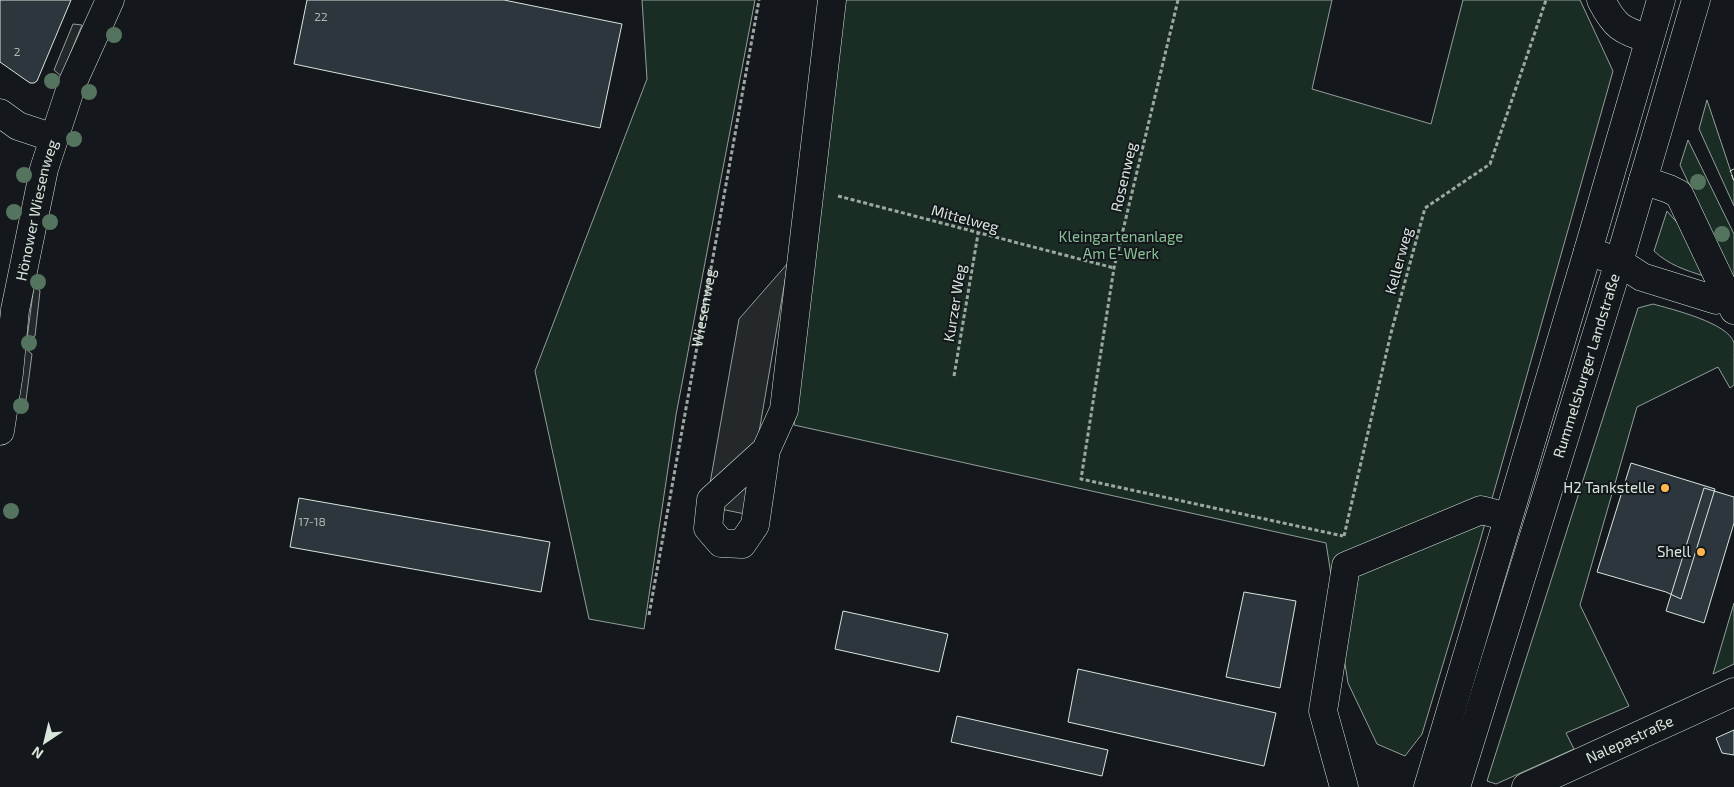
<svg xmlns="http://www.w3.org/2000/svg" width="1734" height="787" viewBox="0 0 1734 787" font-family="'Exo 2',sans-serif">
  <style>
    .green { fill: #1a2d24; stroke: #939e99 }
    .parking { fill: #24282b; stroke: #939e99 }
    .building { fill: #2c363c; stroke: #d8e6dc }
    .lines { fill: none; stroke-linecap: round; stroke-linejoin: round }
    .minor-casing { stroke: #d8e6dc; stroke-width: 29 }
    .major-casing { stroke: #d8e6dc; stroke-width: 29 }
    .path { stroke: #9da8a2; stroke-width: 3; stroke-dasharray: 4 2.5; stroke-linecap: butt }
    .minor { stroke: #14181c; stroke-width: 28 }
    .major { stroke: #14181c; stroke-width: 28 }
    .fence { stroke: #d8e6dc; stroke-width: 1; stroke-dasharray: 6 2.5; stroke-linecap: butt }
    .tree { fill: #55745f }
    .poi-dot { fill: #ffb74d; stroke: #14181c; stroke-width: 2 }
    .labels { text-anchor: middle; stroke-width: 4; stroke-linejoin: round; paint-order: stroke }
    .number-label { font-size: 12px; fill: #adbab4 }
    .street-label { font-size: 15px; fill: #d8e6dc; stroke: #14181c }
    .park-label { font-size: 15px; fill: #8ac095; stroke: #14181c }
    .poi-label { font-size: 15px; fill: #d8e6dc; stroke: #14181c; text-anchor: end }
  </style>
  <rect width="100%" height="100%" fill="#14181c"/>
  <path class="green" d="M 642,0 L 755,0 L 676,415 L 644,629 L 589,619 L 535,371 L 647,79 Z
    M 844,0 L 1332,0 L 1312,89 L 1431,124 L 1463,0 L 1580,0 L 1613,71 L 1480,541 L 1422,734 L 1405,756 L 1377,744 L 1348,683 L 1326,543 L 794,425 Z
    M 1707,100 L 1734,181 L 1734,206 L 1699,129 Z
    M 1688,140 L 1734,234 L 1734,279 L 1680,165 Z
    M 1667,211 L 1681,227 L 1704,276 C 1685,270 1669,265 1654,251 Z
    M 1653,304 C 1671,309 1729,323 1734,343 C 1734,354 1734,373 1734,385 L 1730,388 L 1718,367 L 1637,407 L 1580,605 L 1629,706 L 1566,733 L 1574,749 L 1496,784 L 1487,781 L 1638,308 Z
    M 1734,603 L 1734,664 L 1713,674 Z"/>
  <path class="parking" d="M 73,24 L 82,25 L 61,76 L 54,70 Z
    M 788,263 L 745,514 L 706,506 L 739,319 Z
    M 34,285 L 40,291 L 35,336 L 27,339 Z
    M 25,348 L 32,354 L 26,400 L 18,404 Z"/>
  <path class="building" d="M 0,0 L 71,0 L 37,81 L 34,83 L 30,83 L 0,62 Z
    M 307,0 L 504,0 L 622,24 L 600,128 L 294,64 Z
    M 1631,463 L 1715,489 L 1681,599 L 1666,592 L 1597,572 Z
    M 1704,488 L 1734,497 L 1734,523 L 1704,623 L 1666,611 Z
    M 299,498 L 550,542 L 541,592 L 290,547 Z
    M 1244,592 L 1296,601 L 1280,688 L 1226,677 Z
    M 843,611 L 948,634 L 939,672 L 835,649 Z
    M 1078,669 L 1276,713 L 1264,766 L 1068,722 Z
    M 957,716 L 1108,750 L 1102,776 L 951,742 Z
    M 1734,730 L 1734,755 L 1722,753 L 1716,738 Z"/>
  <g class="lines">
    <defs>
      <g id="minor">
        <path d="M 1601,0 C 1615,27 1621,30 1649,39"/>
        <path d="M 0,113 L 18,126 L 54,138"/>
        <path d="M 1643,180 L 1669,189 L 1679,194 L 1734,310"/>
        <path d="M 1588,251 L 1619,262 L 1642,277 L 1716,300 L 1728,297"/>
        <path id="s2" d="M 0,431 L 9,373 L 15,310 L 44,169 L 72,84 L 110,0"/>
        <path d="M 766,450 L 711,500 L 708,528 L 721,543 L 742,544 L 755,525 L 766,450 L 784,410 L 832,0"/>
        <path d="M 1344,787 L 1323,711 L 1346,566 L 1481,510 L 1508,517"/>
        <path id="s3" d="M 1526,787 L 1734,692"/>
      </g>
      <g id="major">
        <path d="M 1428,787 L 1588,251 L 1661,0"/>
        <path id="s4" d="M 1456,787 L 1619,262 L 1696,0"/>
      </g>
    </defs>
    <use href="#minor" class="minor-casing"/>
    <use href="#major" class="major-casing"/>
    <g class="path">
      <path d="M 1178,0 L 1114,268 L 1081,479 L 1343,536"/>
      <path d="M 838,196 L 1114,268"/>
      <path d="M 954,376 L 978,234"/>
      <path d="M 1344,536 L 1391,333 L 1425,208 L 1490,164 L 1546,0"/>
      <path id="s1" d="M 649,615 L 759,0"/>
    </g>
    <use href="#minor" class="minor"/>
    <use href="#major" class="major"/>
    <path class="fence" d="M 1734,169 L 1730,171 L 1734,181"/>
  </g>
  <g class="tree">
    <circle cx="114" cy="35" r="8"/>
    <circle cx="52" cy="81" r="8"/>
    <circle cx="89" cy="92" r="8"/>
    <circle cx="74" cy="139" r="8"/>
    <circle cx="24" cy="175" r="8"/>
    <circle cx="1698" cy="182" r="8"/>
    <circle cx="14" cy="212" r="8"/>
    <circle cx="50" cy="222" r="8"/>
    <circle cx="1722" cy="234" r="8"/>
    <circle cx="38" cy="282" r="8"/>
    <circle cx="29" cy="343" r="8"/>
    <circle cx="21" cy="406" r="8"/>
    <circle cx="11" cy="511" r="8"/>
  </g>
  <g class="poi-dot">
    <circle cx="1665" cy="488" r="5"/>
    <circle cx="1701" cy="552" r="5"/>
  </g>
  <g class="labels">
    <g class="number-label">
      <text x="321" y="21">22</text>
      <text x="17" y="56">2</text>
      <text x="312" y="526">17-18</text>
    </g>
    <g class="street-label">
      <text transform="translate(1124 177) rotate(-77)" y="5">Rosenweg</text>
      <text dy="5" stroke="none"><textPath href="#s2" startOffset="224">Hönower Wiesenweg</textPath></text>
      <text transform="translate(965 219) rotate(15)" y="5">Mittelweg</text>
      <text transform="translate(1399 261) rotate(-75)" y="5">Kellerweg</text>
      <text transform="translate(955 303) rotate(-81)" y="5">Kurzer Weg</text>
      <text dy="5" stroke="none"><textPath href="#s1" startOffset="312">Wiesenweg</textPath></text>
      <text dy="5" stroke="none"><textPath href="#s4" startOffset="441">Rummelsburger Landstraße</textPath></text>
      <text dy="5" stroke="none"><textPath href="#s3" startOffset="114">Nalepastraße</textPath></text>
    </g>
    <g class="park-label">
      <text x="1121" y="242">Kleingartenanlage<tspan x="1121" dy="17">Am E-Werk</tspan></text>
    </g>
    <g class="poi-label">
      <text x="1655" y="493">H2 Tankstelle</text>
      <text x="1691" y="557">Shell</text>
    </g>
  </g>
  <g transform="translate(45 742) rotate(215)" stroke="#14181c" stroke-width="4" paint-order="stroke">
  <path d="M0-4L9 19L0 12L-9 19Z" fill="#d8e6dc"/>
  <text y="-8" font-size="14" font-weight="bold" text-anchor="middle" fill="#d8e6dc">N</text>
  </g>
</svg>
